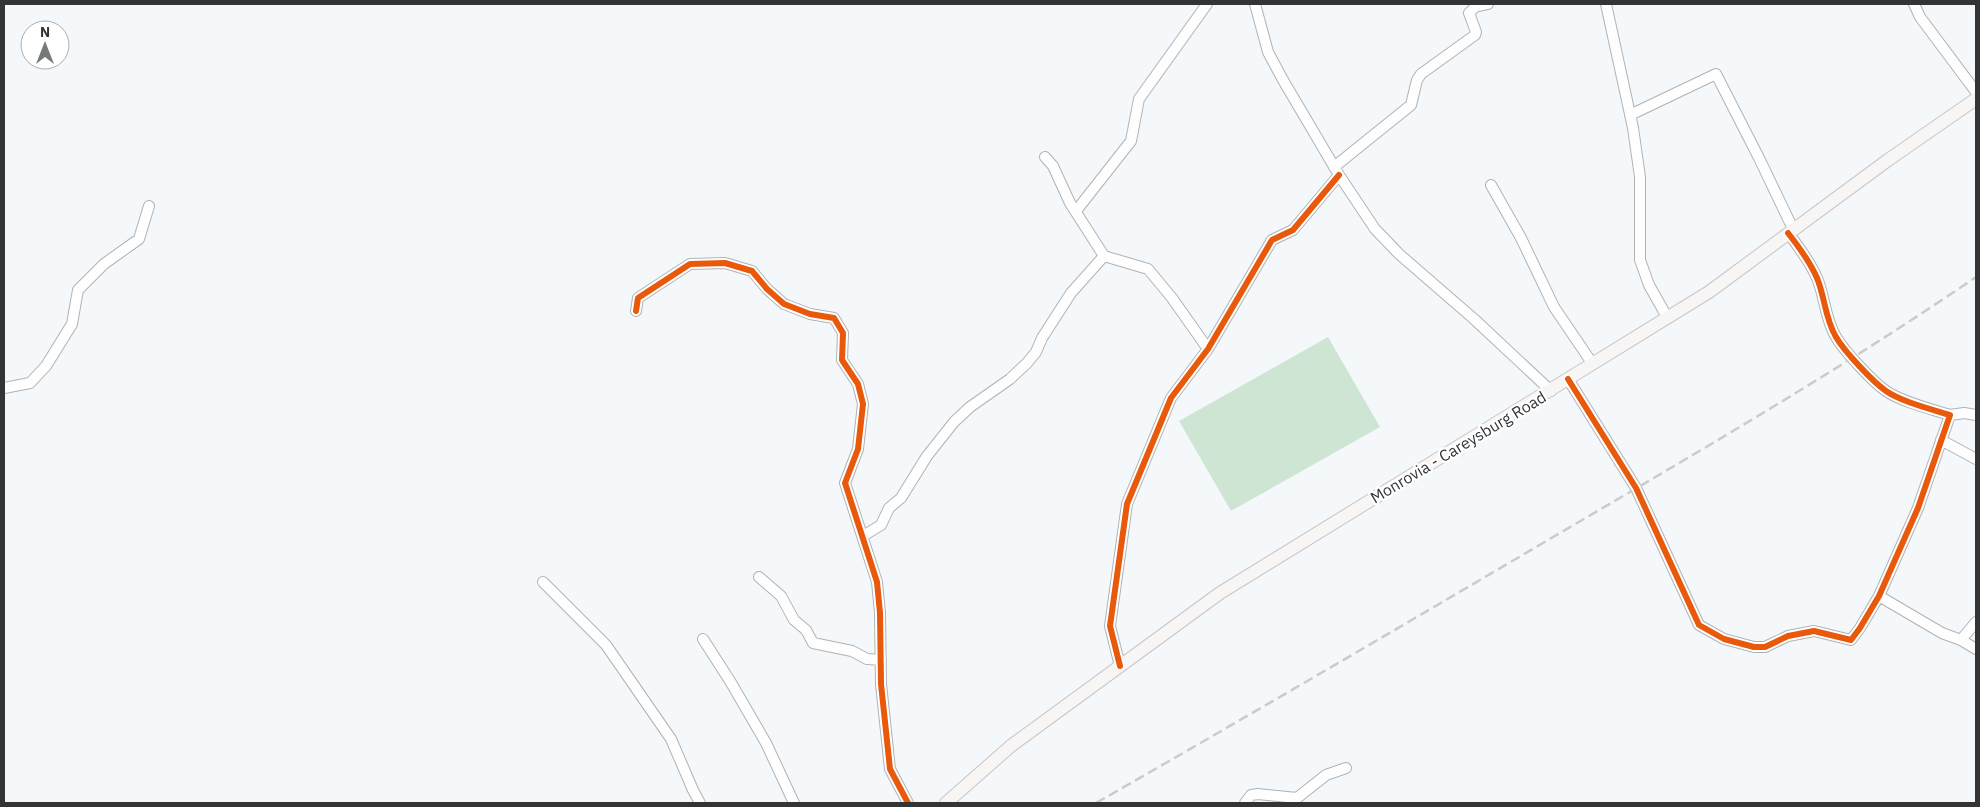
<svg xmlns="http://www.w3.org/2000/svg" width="1980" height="807" viewBox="0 0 1980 807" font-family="'IBM Plex Sans',sans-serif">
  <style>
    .green { fill: #cee5d4 }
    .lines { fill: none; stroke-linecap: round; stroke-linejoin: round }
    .minor-casing { stroke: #b0b2b4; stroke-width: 12 }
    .major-casing { stroke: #cac4c5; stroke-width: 14 }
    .minor { stroke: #fefefe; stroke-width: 10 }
    .major { stroke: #f8f5f5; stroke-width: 12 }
    .rail { stroke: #cacbcb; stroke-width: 2.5; stroke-dasharray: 10 5; stroke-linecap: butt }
    .cycleway-casing { stroke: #fff; stroke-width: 9 }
    .cycleway { stroke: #e8590c; stroke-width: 6 }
    .labels { text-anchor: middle; stroke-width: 4.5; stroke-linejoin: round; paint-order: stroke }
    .street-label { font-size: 16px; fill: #323436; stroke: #fff }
  </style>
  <rect width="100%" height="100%" fill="#f5f8fb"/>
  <path class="green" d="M 1328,337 L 1380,427 L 1231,511 L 1179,421 Z"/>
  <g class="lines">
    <defs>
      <path id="minor" d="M 1255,4 L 1268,52 L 1283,80 L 1339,175 L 1375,229 L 1399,254 L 1474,319 L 1551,391
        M 1606,4 L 1633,128 L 1640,177 L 1640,260 L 1649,285 L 1667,317
        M 1914,4 L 1920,17 L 1976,92
        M 1630,115 L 1716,74 L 1759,158 L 1793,229
        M 1334,167 L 1411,105 L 1417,80 L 1421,74 L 1475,35 L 1476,32 L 1469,13 L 1475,7 L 1488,4
        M 1491,185 L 1521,238 L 1554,307 L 1592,363
        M 1076,211 L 1131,141 L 1139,99 L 1207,4
        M 1104,256 L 1148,269 L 1172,298 L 1208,349
        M 636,311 L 638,298 L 690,264 L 725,263 L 752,271 L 767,289 L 784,304 L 810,314 L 834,318 L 843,333 L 842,360 L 858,384 L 863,404 L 858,449 L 845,483 L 877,582 L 880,613 L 881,684 L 890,769 L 908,803
        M 1568,379 L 1636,488 L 1699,625 L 1724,639 L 1754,647 L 1765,647 L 1788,636 L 1814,631 L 1851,640 L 1860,628 L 1879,596 L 1918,508 L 1950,415 C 1931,409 1902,402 1886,391 C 1873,382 1844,351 1836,337 C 1825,319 1825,297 1817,278 C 1810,262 1799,247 1788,233
        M 4,388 L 30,383 L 46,366 L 72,324 L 78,290 L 104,264 L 139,239 L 149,206
        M 1950,415 L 1964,413 L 1976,415
        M 1941,440 L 1976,459
        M 863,536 L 881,525 L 889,508 L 901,498 L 927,456 L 954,422 L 970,407 L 1010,379 L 1027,363 L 1036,352 L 1042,338 L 1071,293 L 1104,256 L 1070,203 L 1053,166 L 1045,157
        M 759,577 L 781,596 L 794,620 L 806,630 L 813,643 L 852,651 L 867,659 L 881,660
        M 543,582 L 606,645 L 671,739 L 693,790 L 700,803
        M 1879,596 L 1942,633 L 1961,640 L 1976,649
        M 703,639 L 730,681 L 766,743 L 794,803
        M 1961,640 L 1976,622
        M 1120,666 L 1110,626 L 1127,504 L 1171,398 L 1208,349 L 1272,240 L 1293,230 L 1339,175
        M 1245,803 L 1251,795 L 1258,794 L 1297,798 L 1326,775 L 1346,768"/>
      <path id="major" d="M 946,803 L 1012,745 L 1220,593 L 1709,292 L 1888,160 L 1976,99"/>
    </defs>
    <use href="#minor" class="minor-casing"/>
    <use href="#major" class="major-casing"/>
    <use href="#minor" class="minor"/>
    <use href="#major" class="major"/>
    <path class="rail" d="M 1096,803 C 1257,711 1417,617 1577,523 C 1712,444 1847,365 1976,277"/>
    <defs>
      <path id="cycleway" d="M 636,311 L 638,298 L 690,264 L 725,263 L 752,271 L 767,289 L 784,304 L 810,314 L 834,318 L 843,333 L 842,360 L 858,384 L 863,404 L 858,449 L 845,483 L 877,582 L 880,613 L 881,684 L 890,769 L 908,803
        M 1568,379 L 1636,488 L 1699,625 L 1724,639 L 1754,647 L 1765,647 L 1788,636 L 1814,631 L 1851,640 L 1860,628 L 1879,596 L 1918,508 L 1950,415 C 1931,409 1902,402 1886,391 C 1873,382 1844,351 1836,337 C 1825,319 1825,297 1817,278 C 1810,262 1799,247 1788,233
        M 1120,666 L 1110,626 L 1127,504 L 1171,398 L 1208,349 L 1272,240 L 1293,230 L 1339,175"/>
    </defs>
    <use href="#cycleway" class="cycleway-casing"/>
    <use href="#cycleway" class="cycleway"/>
  </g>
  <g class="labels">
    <g class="street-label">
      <text transform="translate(1458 447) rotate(-31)" y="6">Monrovia - Careysburg Road</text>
    </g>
  </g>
  <rect width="1980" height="807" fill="none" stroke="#323436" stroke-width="10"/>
  <g transform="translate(45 45)"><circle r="24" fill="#ffffff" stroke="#adaeaf"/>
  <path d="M0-4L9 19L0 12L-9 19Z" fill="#76797b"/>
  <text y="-8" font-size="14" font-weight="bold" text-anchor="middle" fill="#323436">N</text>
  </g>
</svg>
